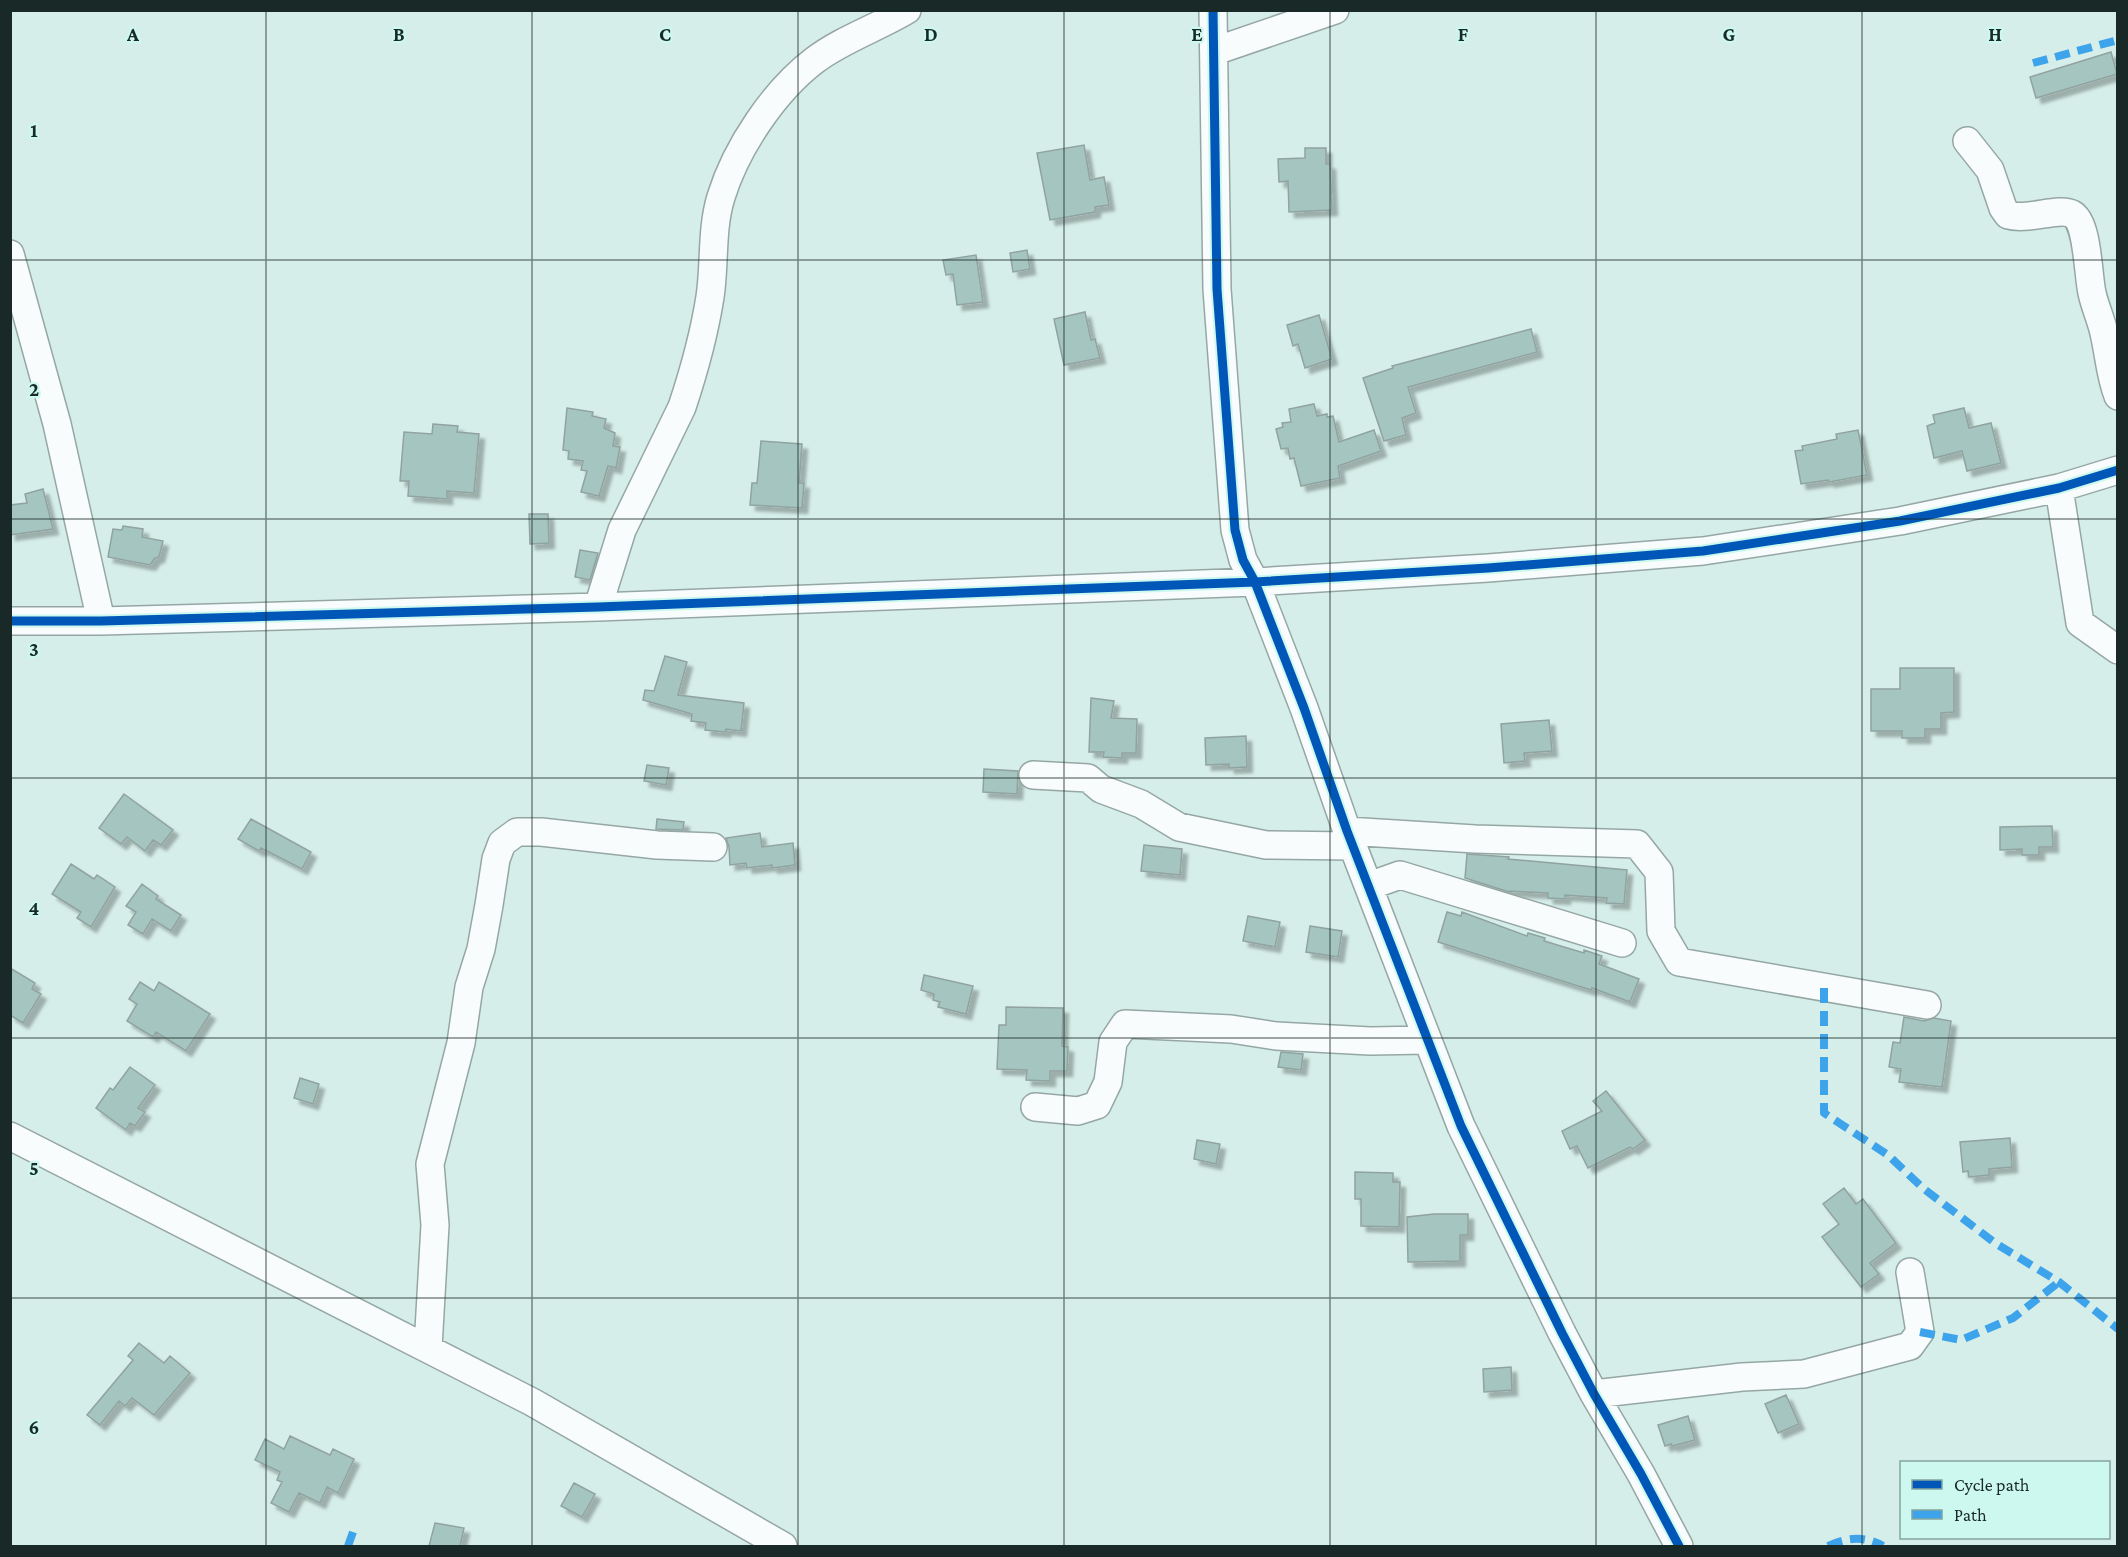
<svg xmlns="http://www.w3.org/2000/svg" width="2128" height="1557" viewBox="0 0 2128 1557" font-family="'Crimson Pro',serif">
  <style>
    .building { fill: #a5c5c0; stroke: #91a3a0; stroke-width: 1.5; filter: url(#shadow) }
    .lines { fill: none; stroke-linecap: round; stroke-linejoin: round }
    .minor-casing { stroke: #95a7a4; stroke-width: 30 }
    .minor { stroke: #f9fcfc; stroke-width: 27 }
    .quiet { stroke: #3da3eb; stroke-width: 8; stroke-dasharray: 15 8; stroke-linecap: butt }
    .cycleway-casing { stroke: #ccf8ef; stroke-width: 13 }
    .cycleway { stroke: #0057b8; stroke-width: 9 }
    .grid { fill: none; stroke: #192927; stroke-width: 1.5; stroke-opacity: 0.55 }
    .grid-label { font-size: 20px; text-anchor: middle; font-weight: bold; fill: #192927; stroke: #ccf8ef; stroke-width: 4.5; stroke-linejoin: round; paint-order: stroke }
  </style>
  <defs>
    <filter id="shadow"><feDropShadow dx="5.5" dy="5.5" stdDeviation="1.5" flood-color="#0004"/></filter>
  </defs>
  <rect width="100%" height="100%" fill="#d6eee9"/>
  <path class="building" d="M 2111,52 L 2117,74 L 2036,98 L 2030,77 Z
    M 1084,145 L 1090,180 L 1104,177 L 1109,205 L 1095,207 L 1095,212 L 1050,220 L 1037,153 Z
    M 1305,148 L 1326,148 L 1326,164 L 1330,164 L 1332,210 L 1289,212 L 1288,181 L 1279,182 L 1278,159 L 1305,158 Z
    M 1027,250 L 1030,269 L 1013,272 L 1010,253 Z
    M 976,255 L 983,302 L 957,305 L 953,274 L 946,275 L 943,260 Z
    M 1085,312 L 1091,340 L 1095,339 L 1100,358 L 1064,365 L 1054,319 Z
    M 1319,315 L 1332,359 L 1305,368 L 1298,344 L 1293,346 L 1287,325 Z
    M 1531,329 L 1537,352 L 1408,387 L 1416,413 L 1402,418 L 1406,435 L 1384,441 L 1363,378 L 1393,368 L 1392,366 Z
    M 1314,404 L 1317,416 L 1327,414 L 1327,417 L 1333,416 L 1339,442 L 1374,430 L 1381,451 L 1338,466 L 1340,478 L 1301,486 L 1294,458 L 1290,459 L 1288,448 L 1281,449 L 1276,429 L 1283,427 L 1282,423 L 1291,422 L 1289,409 Z
    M 567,408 L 593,412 L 592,416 L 606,419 L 604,428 L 615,433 L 613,446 L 620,447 L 616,468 L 608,466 L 599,496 L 581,492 L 587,471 L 581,470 L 583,461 L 568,459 L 569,451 L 563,450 Z
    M 1964,408 L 1969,428 L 1991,423 L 2001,463 L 1967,471 L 1962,451 L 1934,458 L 1927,426 L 1935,423 L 1933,415 Z
    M 433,424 L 458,426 L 457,432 L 479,434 L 474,493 L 447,491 L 447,499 L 408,496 L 409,481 L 400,481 L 404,432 L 432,434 Z
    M 1858,430 L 1867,475 L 1829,482 L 1828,480 L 1801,484 L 1795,451 L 1803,450 L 1802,446 L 1837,439 L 1836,434 Z
    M 761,441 L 802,444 L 799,483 L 804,483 L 802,508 L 750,505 L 752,483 L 757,483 Z
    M 43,489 L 53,529 L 10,535 L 10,505 L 27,503 L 25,494 Z
    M 529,514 L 548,514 L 549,543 L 530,544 Z
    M 123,526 L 143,529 L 142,537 L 163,541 L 159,557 L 155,558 L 150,565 L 108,557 L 113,529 L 122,530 Z
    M 580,550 L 598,553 L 590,580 L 575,577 Z
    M 665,656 L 687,662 L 678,695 L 744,703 L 741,731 L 726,729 L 725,732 L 705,730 L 706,723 L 691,721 L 692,714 L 643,700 L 645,690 L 654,691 Z
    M 1900,668 L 1954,668 L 1954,712 L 1941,713 L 1941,729 L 1925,729 L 1925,738 L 1902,738 L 1902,731 L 1871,731 L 1871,689 L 1900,689 Z
    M 1091,698 L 1114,701 L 1111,718 L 1137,719 L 1136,753 L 1122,753 L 1122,758 L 1103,757 L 1104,752 L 1089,752 Z
    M 1549,720 L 1552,751 L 1524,753 L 1525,761 L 1504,763 L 1501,724 Z
    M 1246,736 L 1247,767 L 1229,768 L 1229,764 L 1206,765 L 1205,738 Z
    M 647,765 L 669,768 L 666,785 L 644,781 Z
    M 984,769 L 1018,771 L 1017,794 L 983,792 Z
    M 124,794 L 173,830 L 161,845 L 153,840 L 145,851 L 127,837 L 121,844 L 99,828 Z
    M 251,819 L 311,852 L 302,869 L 261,848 L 259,851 L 238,839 Z
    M 657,819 L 684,822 L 683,830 L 656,829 Z
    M 2052,826 L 2053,847 L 2039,847 L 2039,855 L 2022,855 L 2022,849 L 2000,850 L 2000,827 Z
    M 760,833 L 762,847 L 793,843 L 795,865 L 772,868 L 772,865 L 747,868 L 746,863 L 730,865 L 729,847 L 726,838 Z
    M 1144,845 L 1182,849 L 1180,875 L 1141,871 Z
    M 1467,854 L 1509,857 L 1508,859 L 1627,870 L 1624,904 L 1606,903 L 1607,898 L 1565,895 L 1565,899 L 1548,898 L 1548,893 L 1506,891 L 1465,878 Z
    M 71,864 L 94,879 L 97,875 L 115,887 L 91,927 L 77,918 L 81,912 L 52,894 Z
    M 142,884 L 158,896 L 156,899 L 181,915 L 171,931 L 152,919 L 143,934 L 128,925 L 136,912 L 126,906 Z
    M 1447,912 L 1461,916 L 1462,912 L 1527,936 L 1528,933 L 1545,938 L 1544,941 L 1584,953 L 1584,950 L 1602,956 L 1599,964 L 1639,979 L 1630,1002 L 1592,988 L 1591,990 L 1438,942 Z
    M 1248,916 L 1280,922 L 1275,947 L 1243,941 Z
    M 1310,926 L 1342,931 L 1338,957 L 1306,952 Z
    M 10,968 L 35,983 L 32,989 L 41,994 L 23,1023 L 10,1015 Z
    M 924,975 L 973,986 L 966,1014 L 938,1007 L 940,1002 L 933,1000 L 934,994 L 921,990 Z
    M 140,982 L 154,991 L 159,982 L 210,1014 L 186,1051 L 156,1032 L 153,1037 L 127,1021 L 137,1004 L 129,999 Z
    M 1006,1007 L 1063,1008 L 1062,1046 L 1068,1047 L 1067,1071 L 1050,1071 L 1050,1081 L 1026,1080 L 1027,1070 L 997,1069 L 999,1025 L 1006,1025 Z
    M 1904,1017 L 1924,1021 L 1934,1018 L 1951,1021 L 1942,1087 L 1899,1082 L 1901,1069 L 1889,1067 L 1893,1042 L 1900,1043 Z
    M 1281,1052 L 1303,1054 L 1301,1070 L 1278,1067 Z
    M 130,1067 L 155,1085 L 138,1108 L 145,1112 L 135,1126 L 130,1123 L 126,1130 L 96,1108 L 110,1088 L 113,1090 Z
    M 300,1078 L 319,1084 L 313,1104 L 294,1098 Z
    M 1606,1091 L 1645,1140 L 1633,1149 L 1630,1147 L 1588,1168 L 1577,1146 L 1570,1149 L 1562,1131 L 1602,1111 L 1593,1101 Z
    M 2010,1138 L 2012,1167 L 1989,1169 L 1989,1175 L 1969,1177 L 1968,1171 L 1963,1172 L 1960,1142 Z
    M 1197,1140 L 1220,1144 L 1216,1164 L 1194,1159 Z
    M 1355,1172 L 1393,1173 L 1393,1182 L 1400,1182 L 1399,1227 L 1361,1226 L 1361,1199 L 1355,1199 Z
    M 1844,1188 L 1856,1204 L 1863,1199 L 1896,1243 L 1870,1263 L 1879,1274 L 1861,1287 L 1822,1237 L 1839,1224 L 1823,1204 Z
    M 1434,1214 L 1468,1214 L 1468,1235 L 1460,1235 L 1460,1261 L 1408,1262 L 1407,1217 Z
    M 139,1343 L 164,1363 L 170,1356 L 190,1373 L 154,1415 L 132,1398 L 125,1406 L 119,1401 L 100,1425 L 87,1415 L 133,1360 L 128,1356 Z
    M 1511,1367 L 1512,1390 L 1484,1392 L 1483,1369 Z
    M 1786,1395 L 1799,1424 L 1778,1433 L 1765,1404 Z
    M 1688,1416 L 1695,1440 L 1672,1446 L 1671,1444 L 1665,1446 L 1658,1425 Z
    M 290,1436 L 330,1455 L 333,1449 L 354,1459 L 338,1493 L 327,1487 L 320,1503 L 299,1493 L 289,1512 L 271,1503 L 282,1482 L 277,1480 L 280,1472 L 255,1460 L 265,1439 L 284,1449 Z
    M 574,1483 L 595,1494 L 582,1517 L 561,1506 Z
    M 435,1523 L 464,1528 L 460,1546 L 429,1546 Z"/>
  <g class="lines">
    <defs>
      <path id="minor" d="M 1213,10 L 1217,289 L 1235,530 L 1243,560 L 1255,582 L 1304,708 L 1347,831 L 1461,1126 L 1562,1333 L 1594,1394 L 1641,1474 L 1679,1546
        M 1215,51 L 1335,10
        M 1967,141 L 1990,170 L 2003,208 L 2008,215 C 2027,221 2059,207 2072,214 C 2088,222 2088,276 2092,293 C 2095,307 2101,319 2104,333 C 2109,354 2110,376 2118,396
        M 10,254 L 57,424 L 101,621
        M 2059,488 L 2080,623 L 2118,650
        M 598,607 L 622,530 L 682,407 C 694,371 704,335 710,297 C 715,265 711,229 721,197 C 736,148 774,91 815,60 C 843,39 877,28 907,10
        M 10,621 L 101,621 L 598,607 L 1255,582 L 1488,568 L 1703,551 L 1900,521 L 2059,488 L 2118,470
        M 1033,775 L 1088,778 L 1101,789 L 1141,804 L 1179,827 L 1266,845 L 1353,846
        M 1347,831 L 1475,839 L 1637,844 L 1659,872 L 1661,931 L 1679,962 L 1927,1005
        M 1369,886 L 1400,875 L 1622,943
        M 1035,1107 L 1078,1111 L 1097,1105 L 1108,1082 L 1113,1042 L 1125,1024 L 1231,1029 L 1276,1036 L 1370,1041 L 1427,1040
        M 10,1136 L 532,1402 L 783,1546
        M 428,1348 L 435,1225 L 430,1164 L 461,1043 L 469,987 L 481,949 L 489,905 L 496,859 L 502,843 L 517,832 L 541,832 L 657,845 L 713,847
        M 1594,1394 L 1742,1377 L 1804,1374 L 1910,1346 L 1920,1332 L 1910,1272"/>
    </defs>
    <use href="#minor" class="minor-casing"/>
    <use href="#minor" class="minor"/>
    <path class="quiet" d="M 2033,63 L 2118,40
      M 1824,988 L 1824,1113 L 1888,1155 L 1924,1189 L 1995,1243 L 2059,1282 L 2118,1329
      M 1920,1332 L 1961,1340 L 2013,1318 L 2059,1282
      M 348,1546 L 353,1532
      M 1828,1546 C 1847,1537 1865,1536 1883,1546"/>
    <defs>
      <path id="cycleway" d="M 1213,10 L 1217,289 L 1235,530 L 1243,560 L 1255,582 L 1304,708 L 1347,831 L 1461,1126 L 1562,1333 L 1594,1394 L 1641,1474 L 1679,1546
        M 10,621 L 101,621 L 598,607 L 1255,582 L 1488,568 L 1703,551 L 1900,521 L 2059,488 L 2118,470"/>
    </defs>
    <use href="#cycleway" class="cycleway-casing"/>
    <use href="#cycleway" class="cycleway"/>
  </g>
  <path class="grid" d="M 266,10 L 266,1546M 532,10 L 532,1546M 798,10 L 798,1546M 1064,10 L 1064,1546M 1330,10 L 1330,1546M 1596,10 L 1596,1546M 1862,10 L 1862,1546M 10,260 L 2118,260M 10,519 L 2118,519M 10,778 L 2118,778M 10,1038 L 2118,1038M 10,1298 L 2118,1298"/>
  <g class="grid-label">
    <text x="133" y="41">A</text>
    <text x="399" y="41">B</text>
    <text x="665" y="41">C</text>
    <text x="931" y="41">D</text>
    <text x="1197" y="41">E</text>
    <text x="1463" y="41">F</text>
    <text x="1729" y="41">G</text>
    <text x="1995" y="41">H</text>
    <text x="34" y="137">1</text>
    <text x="34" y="396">2</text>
    <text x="34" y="656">3</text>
    <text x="34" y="915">4</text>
    <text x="34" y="1175">5</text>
    <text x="34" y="1434">6</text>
  </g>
  <rect width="2128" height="1557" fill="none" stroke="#192927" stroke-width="24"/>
  <rect x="1900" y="1461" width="210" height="78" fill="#ccf8ef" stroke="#84a59f" stroke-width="1.5"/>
  <rect x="1912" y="1480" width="30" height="9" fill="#0057b8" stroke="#84a59f" stroke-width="1.5"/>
  <text x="1954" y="1491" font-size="18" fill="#192927">Cycle path</text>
  <rect x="1912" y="1510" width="30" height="9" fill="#3da3eb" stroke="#84a59f" stroke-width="1.5"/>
  <text x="1954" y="1521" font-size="18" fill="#192927">Path</text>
</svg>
